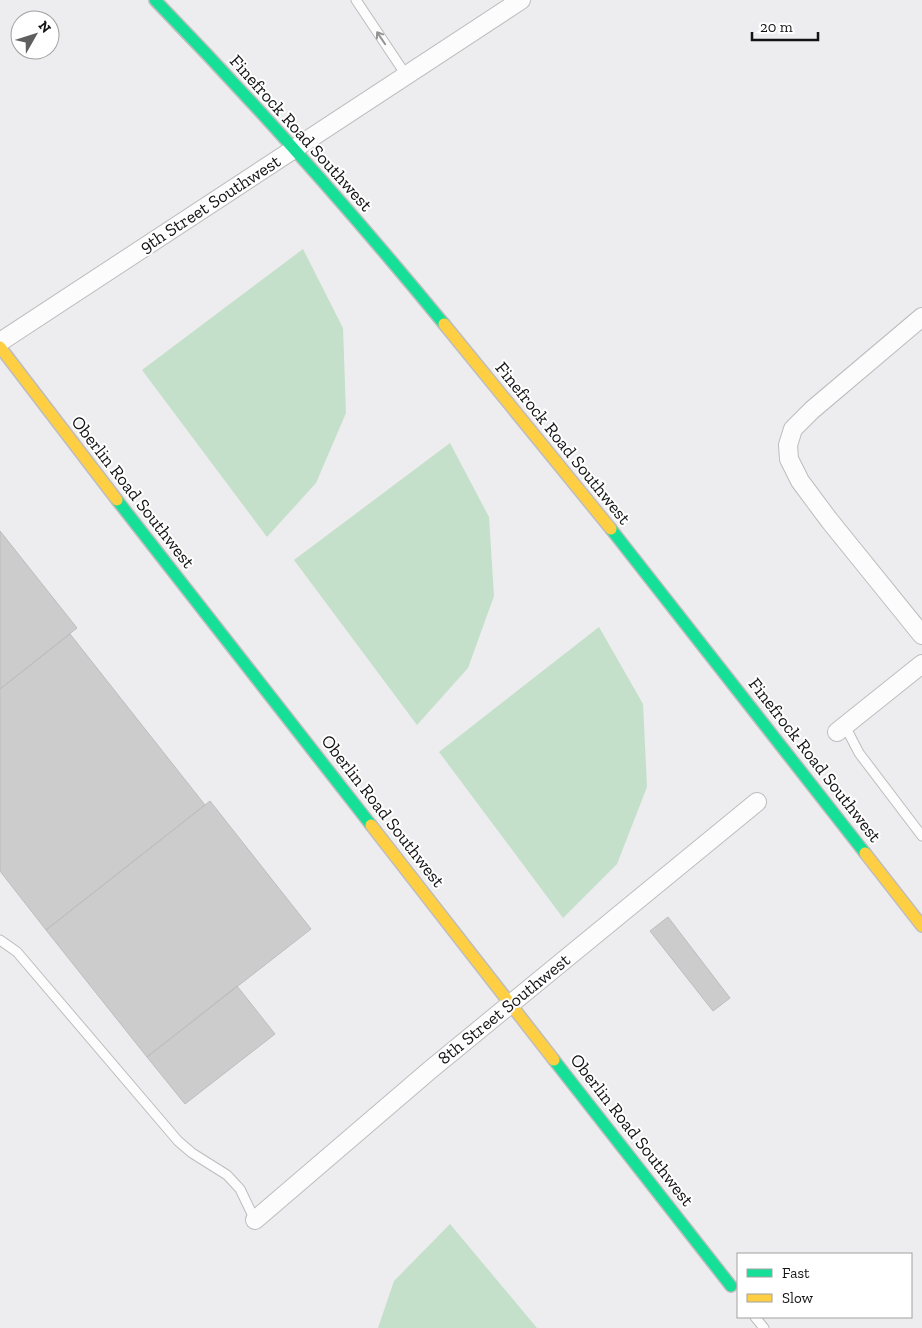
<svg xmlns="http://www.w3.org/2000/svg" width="922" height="1328" viewBox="0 0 922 1328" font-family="'Zilla Slab',serif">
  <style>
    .green { fill: #c4e0ca }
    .building { fill: #cccccd; stroke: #bdbcbe }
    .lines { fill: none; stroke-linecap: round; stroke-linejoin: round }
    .lane-casing { stroke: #bdbcbe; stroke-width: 11 }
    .street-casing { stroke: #bdbcbe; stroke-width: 20 }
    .fast-casing { stroke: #bdbcbe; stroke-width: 14 }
    .slow-casing { stroke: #bdbcbe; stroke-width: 14 }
    .lane { stroke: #fcfcfc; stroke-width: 9 }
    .street { stroke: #fcfcfc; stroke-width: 18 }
    .fast { stroke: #16e098; stroke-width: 11 }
    .slow { stroke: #ffcf43; stroke-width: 11 }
    .oneway { stroke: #939394 }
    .labels { text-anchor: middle; stroke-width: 4; stroke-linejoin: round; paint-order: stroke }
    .street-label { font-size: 18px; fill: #131314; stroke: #fff }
  </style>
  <rect width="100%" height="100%" fill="#edecee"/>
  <path class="green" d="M 303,249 L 343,328 L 346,413 L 316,483 L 267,537 L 142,370 Z
    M 450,443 L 489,517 L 494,596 L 468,668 L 417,725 L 294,560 Z
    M 599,627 L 643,704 L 647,787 L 617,864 L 563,918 L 439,752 Z
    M 450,1224 L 537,1328 L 378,1328 L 394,1281 Z"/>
  <path class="building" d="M 0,531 L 77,628 L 0,689 Z
    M 70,634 L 205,805 L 46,930 L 0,871 L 0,689 Z
    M 210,801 L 311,929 L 147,1057 L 46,930 Z
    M 668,917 L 730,998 L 713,1011 L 650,931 Z
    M 237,986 L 275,1034 L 185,1104 L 147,1057 Z"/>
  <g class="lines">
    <defs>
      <path id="lane" d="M 356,0 L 406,75
        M 845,726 L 859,753 L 922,836
        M 0,940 L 17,952 L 178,1141 L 192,1153 L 227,1175 L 240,1189 L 255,1220
        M 755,1317 L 764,1328"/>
      <path id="street" d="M 922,317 L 812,410 L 793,429 L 788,445 L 789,459 L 800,481 L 829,520 L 922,635
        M 0,342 L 521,0
        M 837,732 L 922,664
        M 255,1220 L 430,1070 L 757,802"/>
      <path id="fast" d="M 155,0 C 256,104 352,212 444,324
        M 117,500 L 371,825
        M 611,529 L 865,853
        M 554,1060 L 731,1286"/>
      <path id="slow" d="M 444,324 L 611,529
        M 0,347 L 117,500
        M 371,825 L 554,1060
        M 865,853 L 922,926"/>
    </defs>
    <use href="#lane" class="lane-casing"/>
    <use href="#street" class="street-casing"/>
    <use href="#fast" class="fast-casing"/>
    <use href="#slow" class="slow-casing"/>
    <use href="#lane" class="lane"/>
    <use href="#street" class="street"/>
    <use href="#fast" class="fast"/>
    <use href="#slow" class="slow"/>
  </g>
  <defs><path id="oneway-shaft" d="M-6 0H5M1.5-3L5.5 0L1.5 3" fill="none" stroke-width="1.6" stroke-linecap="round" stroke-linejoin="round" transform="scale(1.25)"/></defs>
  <use class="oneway" href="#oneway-shaft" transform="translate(381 38) rotate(-124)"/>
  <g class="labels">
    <g class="street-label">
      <text transform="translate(301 133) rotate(48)" y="6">Finefrock Road Southwest</text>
      <text transform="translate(210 204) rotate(-33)" y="6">9th Street Southwest</text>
      <text transform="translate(563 443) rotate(51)" y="6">Finefrock Road Southwest</text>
      <text transform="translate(133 492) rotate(52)" y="6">Oberlin Road Southwest</text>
      <text transform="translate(815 760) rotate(52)" y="6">Finefrock Road Southwest</text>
      <text transform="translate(383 811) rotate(52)" y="6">Oberlin Road Southwest</text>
      <text transform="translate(504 1009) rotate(-39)" y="6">8th Street Southwest</text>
      <text transform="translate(632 1130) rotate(52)" y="6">Oberlin Road Southwest</text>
    </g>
  </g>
  <rect x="737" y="1253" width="175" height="65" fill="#ffffff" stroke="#a1a1a1"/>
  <rect x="747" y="1269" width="25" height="8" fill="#16e098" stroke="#a1a1a1"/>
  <text x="782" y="1278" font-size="15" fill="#131314">Fast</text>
  <rect x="747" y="1294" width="25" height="8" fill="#ffcf43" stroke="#a1a1a1"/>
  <text x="782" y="1303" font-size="15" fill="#131314">Slow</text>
  <g transform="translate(35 35) rotate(51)"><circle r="24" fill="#ffffff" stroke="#a1a1a1"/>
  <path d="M0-4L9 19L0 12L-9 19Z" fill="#5f5f60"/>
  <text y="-8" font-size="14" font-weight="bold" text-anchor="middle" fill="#131314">N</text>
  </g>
  <path d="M752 32v8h66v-8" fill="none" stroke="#131314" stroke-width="2.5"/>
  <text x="760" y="32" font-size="15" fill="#131314" stroke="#ffffff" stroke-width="4" paint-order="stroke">20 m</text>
</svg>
